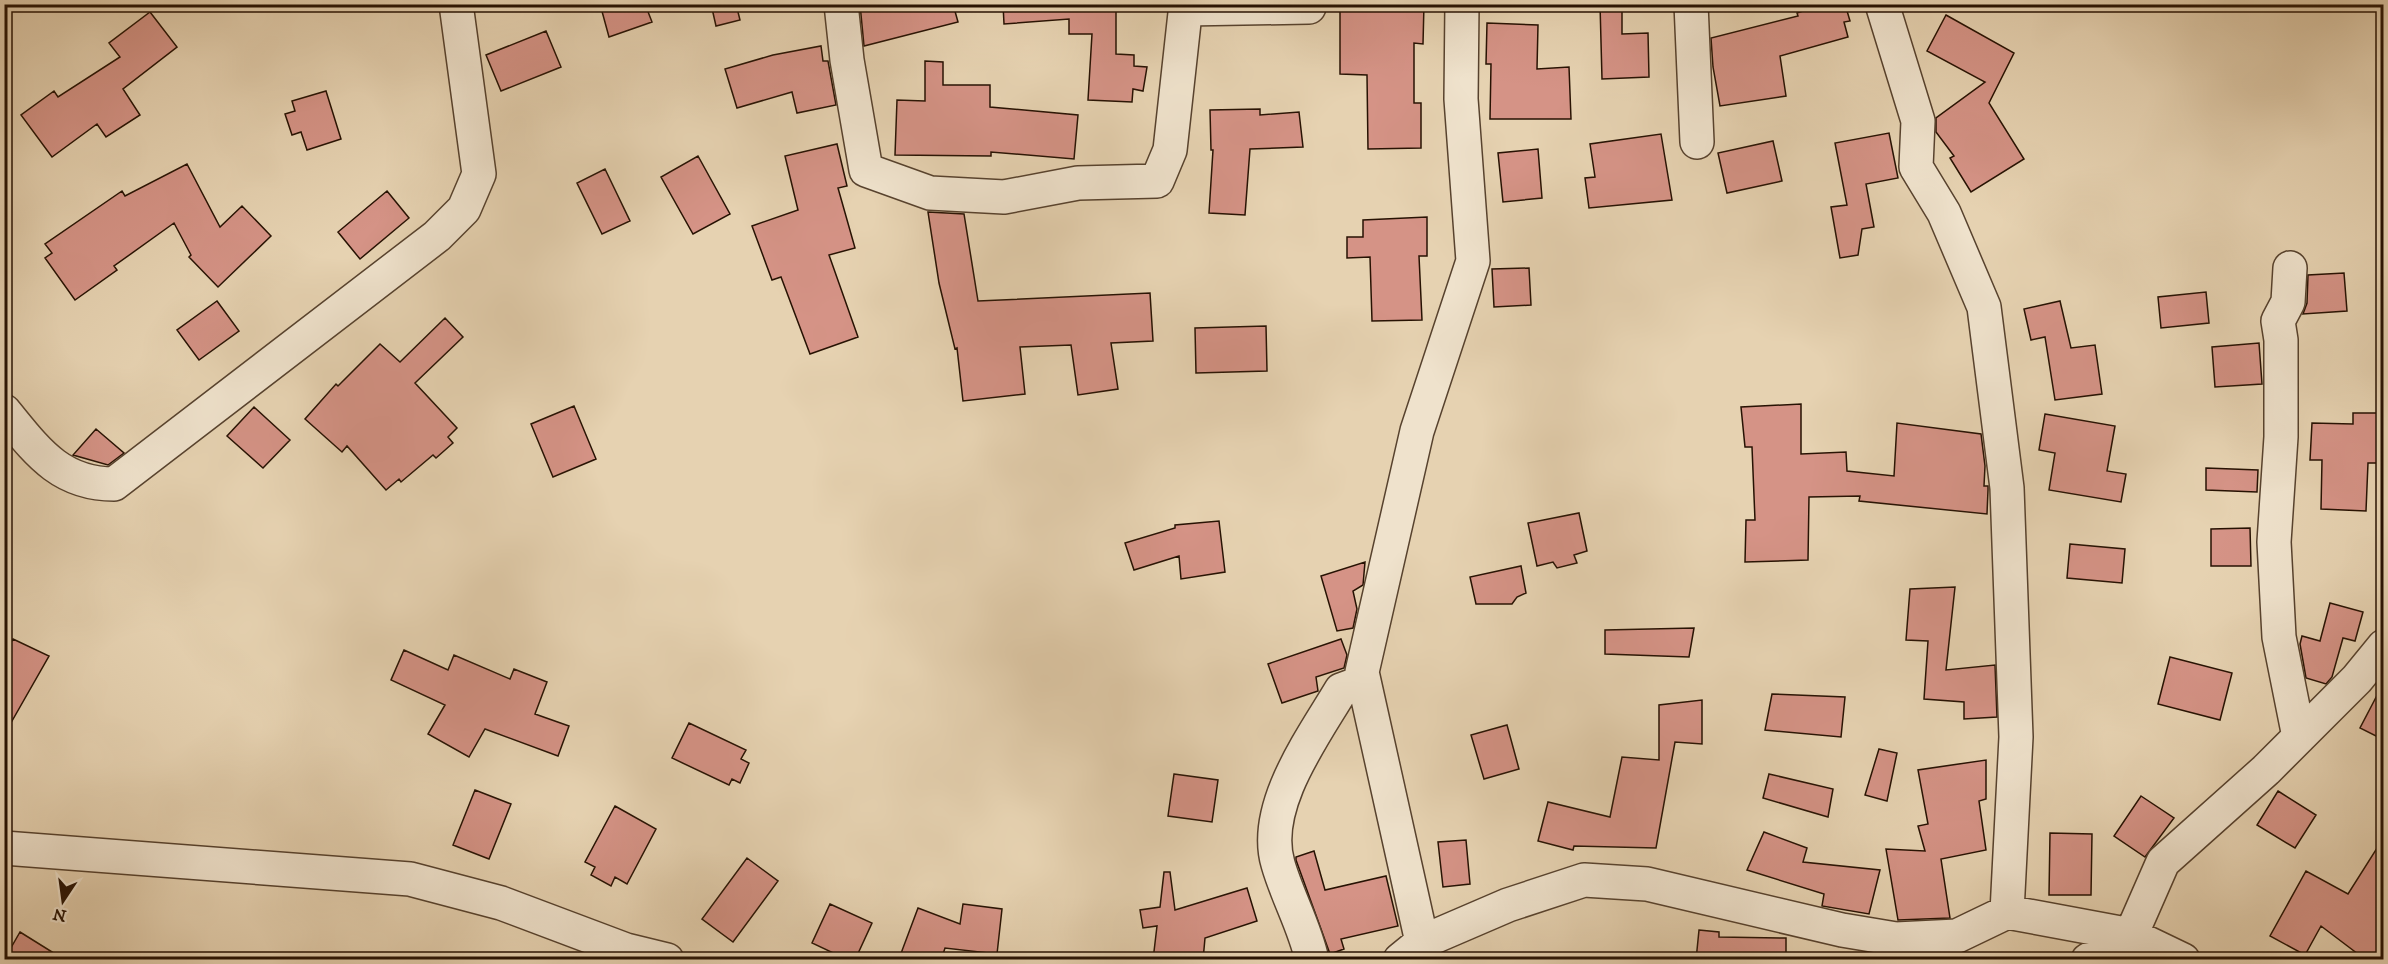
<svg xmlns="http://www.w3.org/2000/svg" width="2388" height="964" viewBox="0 0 2388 964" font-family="'IM FELL DW Pica',serif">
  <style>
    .building { fill: #d59386; stroke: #271203; stroke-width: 1.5 }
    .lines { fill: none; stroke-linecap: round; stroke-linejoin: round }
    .minor-casing { stroke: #57422e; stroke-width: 36 }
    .minor { stroke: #efe2cc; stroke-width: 33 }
  </style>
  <rect width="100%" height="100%" fill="#e6d2b1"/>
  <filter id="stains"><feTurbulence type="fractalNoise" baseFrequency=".00333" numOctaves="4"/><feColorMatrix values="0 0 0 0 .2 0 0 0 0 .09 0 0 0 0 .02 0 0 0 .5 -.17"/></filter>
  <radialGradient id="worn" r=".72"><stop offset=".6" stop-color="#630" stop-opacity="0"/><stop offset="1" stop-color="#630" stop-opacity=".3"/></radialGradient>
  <path class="building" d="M 600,4 L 645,4 L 652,22 L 609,37 Z
    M 711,4 L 736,4 L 740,20 L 716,26 Z
    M 860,4 L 953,4 L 958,22 L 864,46 Z
    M 1003,4 L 1116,4 L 1116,54 L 1134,55 L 1134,66 L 1147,67 L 1143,91 L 1133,89 L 1132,102 L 1088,100 L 1092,34 L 1069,34 L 1069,19 L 1004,24 Z
    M 1340,4 L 1424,4 L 1423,44 L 1414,43 L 1414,103 L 1421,103 L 1421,148 L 1368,149 L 1367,75 L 1340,74 Z
    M 1600,4 L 1622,4 L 1622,34 L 1648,33 L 1649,77 L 1602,79 Z
    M 1824,4 L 1845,4 L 1850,21 L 1844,22 L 1848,37 L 1780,56 L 1786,96 L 1720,106 L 1713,67 L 1711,38 L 1798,16 L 1797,13 Z
    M 150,12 L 177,47 L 123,89 L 140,115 L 106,137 L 97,124 L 52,157 L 21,115 L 54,91 L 58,97 L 120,57 L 109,43 Z
    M 1946,15 L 2014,53 L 1989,103 L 2024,159 L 1971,192 L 1950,158 L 1954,156 L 1936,132 L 1936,118 L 1985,82 L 1927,51 Z
    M 1487,23 L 1538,25 L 1537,69 L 1569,67 L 1571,119 L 1490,119 L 1491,64 L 1486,64 Z
    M 546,31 L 561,67 L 501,91 L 486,55 Z
    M 821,46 L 823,61 L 828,61 L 836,105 L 797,113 L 792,92 L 737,108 L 725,69 L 773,55 Z
    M 925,61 L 943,62 L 943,85 L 990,85 L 990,107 L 1078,115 L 1074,159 L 991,152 L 991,156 L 895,155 L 897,100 L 925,101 Z
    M 326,91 L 341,139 L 307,150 L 301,132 L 292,135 L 285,114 L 295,111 L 292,101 Z
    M 1260,109 L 1260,115 L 1299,112 L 1303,147 L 1250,149 L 1245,215 L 1209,213 L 1213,150 L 1211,150 L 1210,110 Z
    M 1889,133 L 1898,178 L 1866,184 L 1874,227 L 1862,229 L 1858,255 L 1840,258 L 1831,207 L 1847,205 L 1835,143 Z
    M 1661,134 L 1672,200 L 1589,208 L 1585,178 L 1595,177 L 1590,144 Z
    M 1773,141 L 1782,181 L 1727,193 L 1718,153 Z
    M 837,144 L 847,186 L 838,188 L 855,248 L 829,255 L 858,337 L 810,354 L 781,277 L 772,280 L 752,226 L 798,210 L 785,156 Z
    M 1538,149 L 1542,198 L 1503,202 L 1498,153 Z
    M 698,156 L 730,214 L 693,234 L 661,177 Z
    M 187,164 L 220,227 L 242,206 L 271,236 L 218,287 L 189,257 L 191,255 L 174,223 L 114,266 L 117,270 L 75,300 L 45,258 L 52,253 L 45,244 L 122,191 L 125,196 Z
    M 605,169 L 630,221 L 602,234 L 577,183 Z
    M 387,191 L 409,218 L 360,259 L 338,232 Z
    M 928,212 L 964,214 L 978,301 L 1150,293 L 1153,341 L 1111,343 L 1118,389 L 1078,395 L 1071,345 L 1020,347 L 1025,394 L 963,401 L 957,348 L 955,349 L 939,283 Z
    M 1427,217 L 1427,256 L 1419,256 L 1422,320 L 1372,321 L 1370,257 L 1347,258 L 1347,237 L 1363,237 L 1363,220 Z
    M 1529,268 L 1531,305 L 1494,307 L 1492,269 Z
    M 2344,273 L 2347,311 L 2303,314 L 2307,303 L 2308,275 Z
    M 2206,292 L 2209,323 L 2161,328 L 2158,297 Z
    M 217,301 L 239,331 L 199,360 L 177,330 Z
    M 2060,301 L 2071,348 L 2095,345 L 2102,394 L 2055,400 L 2045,337 L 2031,340 L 2024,309 Z
    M 445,318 L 463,337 L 415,383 L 457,428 L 448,437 L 453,443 L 436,458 L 433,455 L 401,482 L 399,479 L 386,490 L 347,446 L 342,452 L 305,419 L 336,384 L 338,386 L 380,344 L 400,362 Z
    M 1266,326 L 1267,371 L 1196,373 L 1195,328 Z
    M 2259,343 L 2262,384 L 2215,387 L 2212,347 Z
    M 1801,404 L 1801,454 L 1846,452 L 1847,471 L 1894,476 L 1897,423 L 1981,434 L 1985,466 L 1984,486 L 1988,486 L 1988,490 L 1987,514 L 1859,501 L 1860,496 L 1809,497 L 1808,560 L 1745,562 L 1746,520 L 1755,520 L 1752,447 L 1745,447 L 1741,407 Z
    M 574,406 L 596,459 L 553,477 L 531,424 Z
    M 254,407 L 290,440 L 263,468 L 227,436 Z
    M 2353,413 L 2384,413 L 2384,463 L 2368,463 L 2366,511 L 2321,509 L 2322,460 L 2310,460 L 2312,423 L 2353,424 Z
    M 2045,414 L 2115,426 L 2107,471 L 2126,474 L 2121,502 L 2049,490 L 2055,453 L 2039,450 Z
    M 96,429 L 124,453 L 108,465 L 73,455 Z
    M 2206,468 L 2258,470 L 2257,492 L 2206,490 Z
    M 1579,513 L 1587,551 L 1574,555 L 1577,563 L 1557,568 L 1553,562 L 1537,566 L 1528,523 Z
    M 1219,521 L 1225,572 L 1181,579 L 1179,556 L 1134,570 L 1125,543 L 1175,528 L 1175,525 Z
    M 2250,528 L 2251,566 L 2211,566 L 2211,529 Z
    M 2070,544 L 2125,549 L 2122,583 L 2067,578 Z
    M 1365,562 L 1363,585 L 1353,591 L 1357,609 L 1353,628 L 1337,631 L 1321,576 Z
    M 1521,566 L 1526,593 L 1517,597 L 1512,604 L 1476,604 L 1470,577 Z
    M 1955,587 L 1946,670 L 1995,665 L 1997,717 L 1964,719 L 1964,702 L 1924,699 L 1928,641 L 1906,640 L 1910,589 Z
    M 2330,603 L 2363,612 L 2355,641 L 2343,638 L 2332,677 L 2326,684 L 2306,678 L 2300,644 L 2302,636 L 2320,641 Z
    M 1694,628 L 1689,657 L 1605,654 L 1605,630 Z
    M 13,639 L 49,656 L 4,735 L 4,655 Z
    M 1341,639 L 1347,655 L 1344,668 L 1316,677 L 1318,691 L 1282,703 L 1268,664 Z
    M 404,650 L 448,670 L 454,655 L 510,679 L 514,669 L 547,682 L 535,714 L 569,726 L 558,756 L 485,729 L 469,757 L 428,734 L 445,705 L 391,680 Z
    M 2170,657 L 2232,673 L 2220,720 L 2158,704 Z
    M 2384,682 L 2384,740 L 2360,728 Z
    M 1772,694 L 1845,697 L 1841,737 L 1765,730 Z
    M 1702,700 L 1702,744 L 1675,742 L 1656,848 L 1574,846 L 1573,850 L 1538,841 L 1548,802 L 1610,817 L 1622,757 L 1659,760 L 1659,705 Z
    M 689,723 L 746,750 L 741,759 L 749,763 L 740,783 L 732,779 L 729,785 L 672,758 Z
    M 1507,725 L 1519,769 L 1484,779 L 1471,735 Z
    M 1879,749 L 1897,753 L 1887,801 L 1865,795 Z
    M 1986,760 L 1986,799 L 1979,801 L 1986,850 L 1941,859 L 1950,918 L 1898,920 L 1886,849 L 1925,851 L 1918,826 L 1928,824 L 1918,770 Z
    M 1174,774 L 1218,780 L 1212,822 L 1168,816 Z
    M 1769,774 L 1833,789 L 1828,817 L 1763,798 Z
    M 475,790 L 511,804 L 489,859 L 453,845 Z
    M 2278,791 L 2316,815 L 2295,848 L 2257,825 Z
    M 2141,796 L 2174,818 L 2145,857 L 2114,836 Z
    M 615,806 L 656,829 L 627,884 L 615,877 L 611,886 L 591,875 L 595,867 L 585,862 Z
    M 1764,832 L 1807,848 L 1803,862 L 1880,870 L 1869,914 L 1822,906 L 1824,894 L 1747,870 Z
    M 2050,833 L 2092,834 L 2091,895 L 2049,895 Z
    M 2384,837 L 2384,960 L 2366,960 L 2321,926 L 2305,955 L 2270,936 L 2306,871 L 2348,894 Z
    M 1466,840 L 1470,884 L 1443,887 L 1438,842 Z
    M 1314,851 L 1325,890 L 1386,876 L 1398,926 L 1341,939 L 1344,949 L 1330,954 L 1296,860 L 1296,857 Z
    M 747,858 L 778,881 L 733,942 L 702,919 Z
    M 1164,872 L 1170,872 L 1175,910 L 1247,888 L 1257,921 L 1205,938 L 1203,960 L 1153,960 L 1157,926 L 1143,928 L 1140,910 L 1160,907 Z
    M 830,904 L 872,923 L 855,960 L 848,960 L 812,943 Z
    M 963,904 L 1002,909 L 997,954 L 945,948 L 941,960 L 911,960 L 900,956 L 918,908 L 960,924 Z
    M 1699,930 L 1719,932 L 1719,937 L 1786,938 L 1786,960 L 1696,960 Z
    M 20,932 L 65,960 L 4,960 Z"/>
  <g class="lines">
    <defs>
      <path id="minor" d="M 841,4 L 847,60 L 866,170 L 930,193 L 1004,197 L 1078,183 L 1157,181 L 1170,150 L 1186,4
        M 1691,4 L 1697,142
        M 1882,4 L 1918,121 L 1916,167 L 1944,213 L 1984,307 L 2007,488 L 2016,737 L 2007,912
        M 1185,9 L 1309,7
        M 2290,268 L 2288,302 L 2278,321 L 2281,340 L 2281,437 L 2274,542 L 2279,637 L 2299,737
        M 4,411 C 36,450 59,484 114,484 L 437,236 L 464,209 L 479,174 L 456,4
        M 4,848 L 410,879 L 501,903 L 626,950 L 667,960
        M 1422,942 L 1362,672 L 1417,431 L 1473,261 L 1461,99 L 1462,4
        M 1312,960 C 1305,927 1287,896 1278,864 C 1261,807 1313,737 1341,690 L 1360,683 L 1362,672
        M 1400,960 L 1422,942 L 1508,905 L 1584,880 L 1647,884 L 1842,930 L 1896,939 L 1957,936 L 2007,912 L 2131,935 L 2183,960
        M 2088,960 L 2131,935 L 2163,862 L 2266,770 L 2357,679 L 2384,646"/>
    </defs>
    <use href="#minor" class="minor-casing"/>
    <use href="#minor" class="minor"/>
  </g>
  <rect width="2388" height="964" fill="none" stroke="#e6d2b1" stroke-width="24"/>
  <rect x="6" y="6" width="2376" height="952" fill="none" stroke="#271203" stroke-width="3"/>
  <rect x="12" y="12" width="2364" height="940" fill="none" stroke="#271203" stroke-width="1.5"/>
  <g transform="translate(63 901) rotate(193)" stroke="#efe2cc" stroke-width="4.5" paint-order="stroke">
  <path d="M0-4.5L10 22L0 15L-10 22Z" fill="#271203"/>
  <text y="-9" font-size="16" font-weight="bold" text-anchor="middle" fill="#271203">N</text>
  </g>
  <rect width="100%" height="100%" filter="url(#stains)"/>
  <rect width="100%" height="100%" fill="url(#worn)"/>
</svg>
